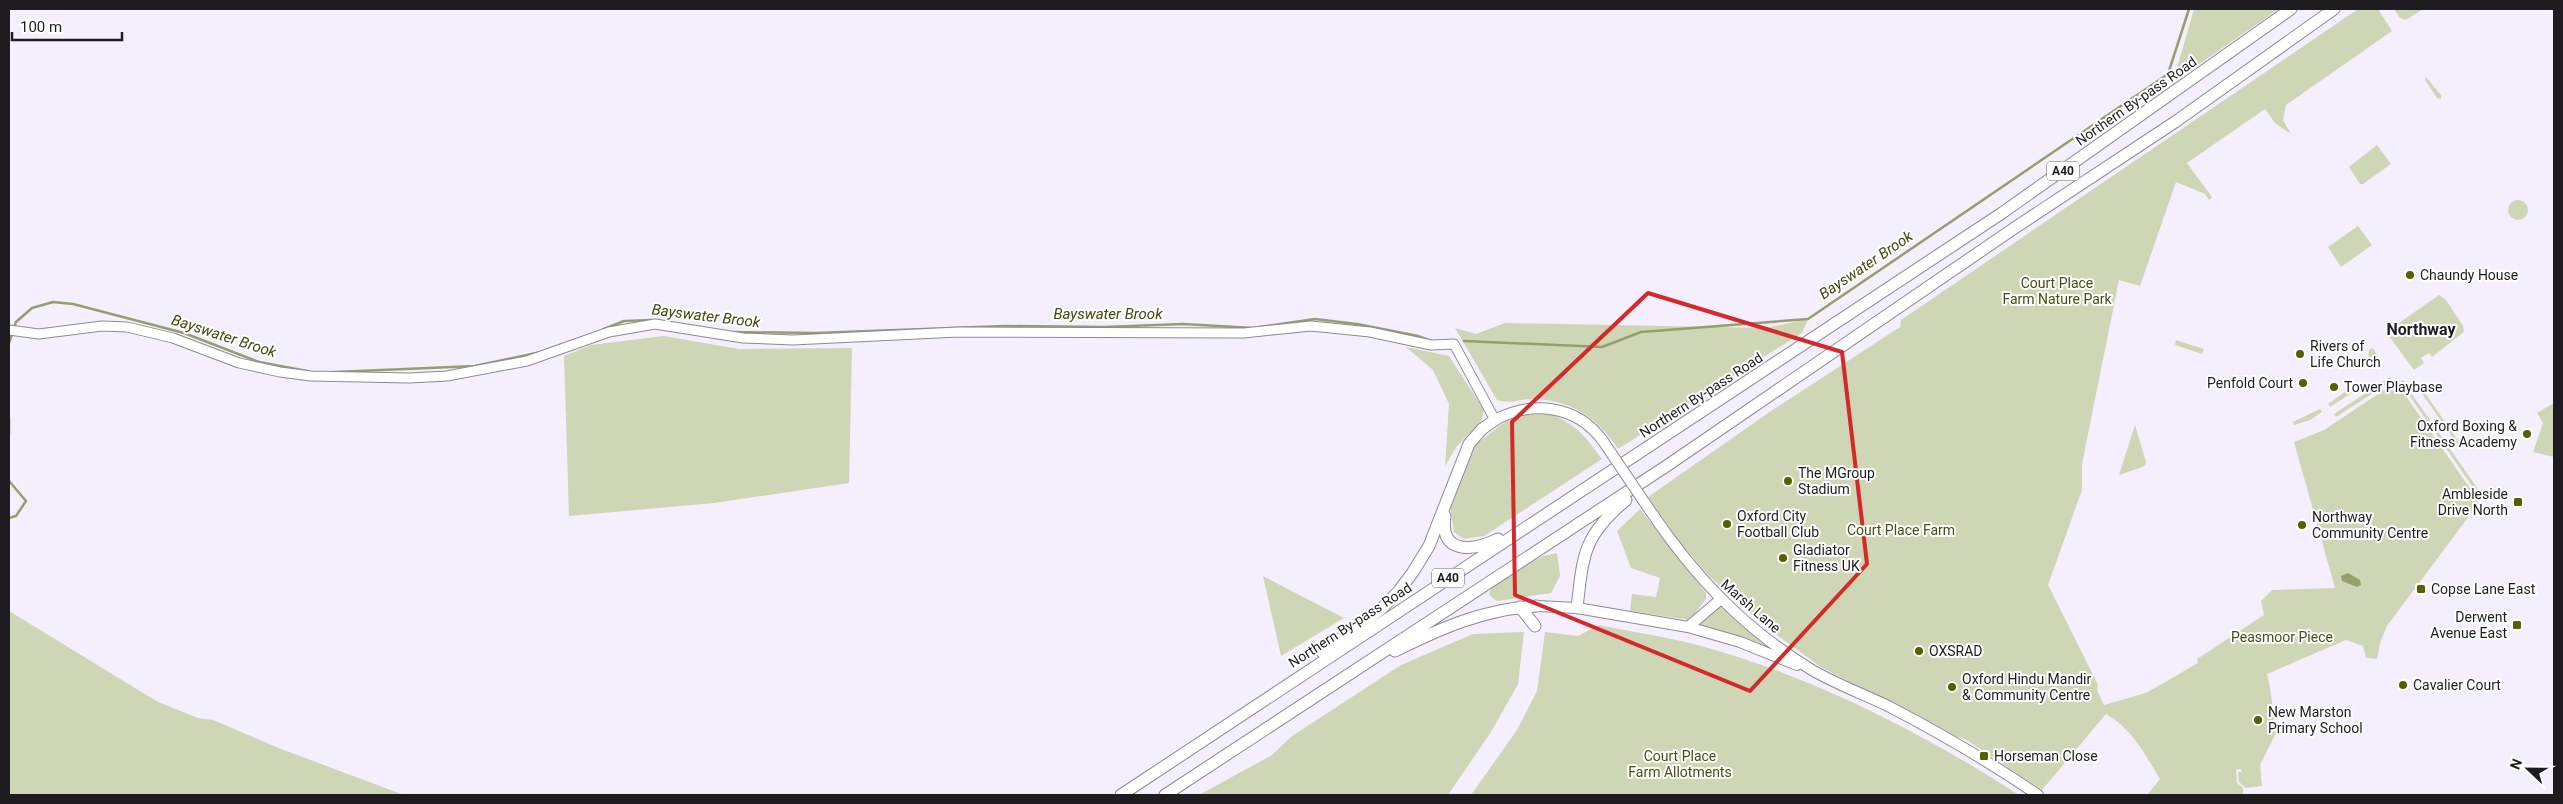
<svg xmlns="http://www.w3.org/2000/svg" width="2563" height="804" viewBox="0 0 2563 804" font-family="Roboto,sans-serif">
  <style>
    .green { fill: #cfd6b5 }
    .water { fill: #959f6c }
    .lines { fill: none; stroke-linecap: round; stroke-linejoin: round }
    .stream { stroke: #959f6c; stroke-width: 2.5 }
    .tertiary-casing { stroke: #8e8896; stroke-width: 11 }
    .secondary-casing { stroke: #8e8896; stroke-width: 12 }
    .trunk-casing { stroke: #8e8896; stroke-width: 13 }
    .tertiary { stroke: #fff; stroke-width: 9 }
    .secondary { stroke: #fff; stroke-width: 10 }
    .trunk { stroke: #fff; stroke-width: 11 }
    .secondary-bridge-casing { stroke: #8e8896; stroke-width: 12; stroke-linecap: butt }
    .secondary-bridge { stroke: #fff; stroke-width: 10 }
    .marked { fill: none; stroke: #d62828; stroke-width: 4; stroke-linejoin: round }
    .poi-dot { fill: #556000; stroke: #fff; stroke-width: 2 }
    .labels { text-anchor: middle; stroke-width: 4; stroke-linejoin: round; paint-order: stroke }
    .shield { fill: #fff; stroke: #626064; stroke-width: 1 }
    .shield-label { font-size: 12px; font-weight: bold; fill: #1e1c21 }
    .street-label { font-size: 14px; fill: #1e1c21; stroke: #fff }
    .poi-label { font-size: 14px; fill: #1e1c21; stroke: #fff; text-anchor: start }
    .park-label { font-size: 14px; fill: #464e13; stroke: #fff }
    .water-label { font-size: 15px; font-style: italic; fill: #40480b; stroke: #fff }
    .quarter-label { font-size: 16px; font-weight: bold; fill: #1e1c21; stroke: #fff }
  </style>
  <rect width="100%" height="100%" fill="#f5eefd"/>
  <path class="green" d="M 2194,9 L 2279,9 L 2179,78 L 2175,75 Z
    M 2358,9 L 2378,9 L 2392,31 L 2286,105 L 2283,120 L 2291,134 L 2275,123 L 2265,109 L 2187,163 L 2212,197 L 2209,200 L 2205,194 L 2176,182 L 2140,286 L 2119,280 L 2082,464 L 2082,490 L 2048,585 L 2098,685 L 2097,690 L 2104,705 L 2146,693 L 2198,663 L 2197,659 L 2264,615 L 2261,601 L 2272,590 L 2335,588 L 2294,442 L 2324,430 L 2396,382 L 2478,500 L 2478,504 L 2387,626 L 2380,643 L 2377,659 L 2366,658 L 2363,646 L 2346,640 L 2267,674 L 2270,687 L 2276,733 L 2260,765 L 2262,786 L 2246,788 L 2239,782 L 2238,772 L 2242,772 L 2241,769 L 2236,770 L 2237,783 L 2243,788 L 2243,795 L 2147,795 L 2160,779 C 2145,754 2132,729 2106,714 L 2042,790 L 1965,739 L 1953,736 L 1821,667 L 1770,630 L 1708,575 L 1678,540 L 1648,497 L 1771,411 L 1900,327 L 1901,320 Z
    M 2394,9 L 2423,9 L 2406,20 L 2400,18 Z
    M 2426,77 L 2441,95 L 2441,99 L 2437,98 L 2425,80 Z
    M 2377,145 L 2391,164 L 2363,184 L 2360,184 L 2349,167 Z
    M2508 210a10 10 0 1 1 20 0a10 10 0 1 1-20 0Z
    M 2358,226 L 2372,245 L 2341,267 L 2328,247 Z
    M 2439,295 L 2446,300 L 2463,326 L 2464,332 L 2432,357 L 2429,353 L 2421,358 L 2424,363 L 2414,370 L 2386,332 Z
    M 1808,319 L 1802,333 L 1618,449 C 1599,419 1571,400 1535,399 C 1520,398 1514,405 1497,400 L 1455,328 L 1476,334 L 1505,323 L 1766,328 Z
    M 664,336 L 739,349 L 852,348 L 849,483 L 714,503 L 569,516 L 564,356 L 591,345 Z
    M 2176,340 L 2204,349 L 2202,354 L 2175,345 Z
    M 1406,347 L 1449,356 L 1484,410 L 1482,420 L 1457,446 L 1445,466 L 1449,404 L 1433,370 Z
    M 2373,348 L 2382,364 L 2368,362 L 2369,350 Z
    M 2390,377 L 2392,381 L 2336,417 L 2334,414 Z
    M 2403,380 L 2409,390 L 2480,492 L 2477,493 L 2400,382 Z
    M 2418,383 L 2461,445 L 2462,448 L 2460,448 L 2416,385 Z
    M 2352,387 L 2355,391 L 2330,407 L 2328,404 Z
    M 2554,403 L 2554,457 L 2533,452 L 2543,423 L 2537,413 Z
    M 2320,409 L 2322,412 L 2310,420 L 2294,425 L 2293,422 Z
    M 1551,414 C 1578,426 1584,435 1602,459 L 1484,536 L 1464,539 L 1454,532 L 1450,506 L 1474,446 L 1506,421 L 1526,415 Z
    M 2135,425 L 2146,462 L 2145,466 L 2119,475 Z
    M 1640,509 L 1706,593 L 1706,599 L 1690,620 L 1630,611 L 1632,594 L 1656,597 L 1660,578 L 1631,568 L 1617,531 Z
    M 1557,553 L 1560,576 L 1551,593 L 1497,601 L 1489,595 L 1493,583 L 1543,556 Z
    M 1263,576 L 1344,618 L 1281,656 Z
    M 1717,607 L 1724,607 L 1784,655 L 1699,626 Z
    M 9,611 L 158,702 L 198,718 L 213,720 L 281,749 L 404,795 L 9,795 Z
    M 1599,625 C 1627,631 1654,635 1681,641 C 1796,668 1921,731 2019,795 L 1471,795 L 1517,730 L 1537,691 L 1545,632 L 1578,636 Z
    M 1524,632 L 1518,684 L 1491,732 L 1448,795 L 1199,795 L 1272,755 L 1292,736 L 1401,665 L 1473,634 Z"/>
  <path class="water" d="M 2348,573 L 2360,580 L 2361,585 L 2357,587 L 2342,581 L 2341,576 Z"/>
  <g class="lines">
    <path class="stream" d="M 604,329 L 624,321 L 652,320
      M 732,332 L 816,333 L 1005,326 L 1104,327 L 1183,324 L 1253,328 L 1315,319 L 1357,324 L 1418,336 L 1431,341
      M 1464,341 L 1602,347 L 1641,332 L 1808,319 L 2168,74 L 2189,9
      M 9,343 L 16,322 L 32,308 L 53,302 L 73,304 L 184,333 L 259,362 L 307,371
      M 335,372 L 475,366 L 541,352
      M 9,418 L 9,434
      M 9,481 L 26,501 L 16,516 L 9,518"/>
    <defs>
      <path id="tertiary" d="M 9,330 L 39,334 L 102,326 L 127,327 L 173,338 L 239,363 L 280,372 L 311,376 L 409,378 L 447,376 L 527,361 L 609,332 L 655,324 L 743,338 L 793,340 L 959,332 L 1244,333 L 1311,326 L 1370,332 L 1431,345 L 1454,344 L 1495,420"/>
      <path id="secondary" d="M 1495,420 C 1532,400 1577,405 1603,441
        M 1649,509 C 1694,576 1743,628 1812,670 C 1836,684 1863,694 1888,706 C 1940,733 1990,762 2038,795
        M 1537,606 L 1577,608 L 1688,627 L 1740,642 L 1797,665
        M 1688,627 L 1721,599"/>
      <path id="trunk" d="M 1445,516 C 1439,555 1473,551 1498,539
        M 1520,607 L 1535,626
        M 1577,608 C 1583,555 1583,536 1626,500
        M 1395,651 C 1441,628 1484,609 1537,606
        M 1322,652 L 1380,610 L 1398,592 L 1413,572 L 1429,546 L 1469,444 L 1482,429 L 1495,420
        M 1121,795 L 2002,213 L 2291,9
        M 1165,795 L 1668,465 L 2013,229 L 2175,122 L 2334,9"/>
    </defs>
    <use href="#tertiary" class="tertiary-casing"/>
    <use href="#secondary" class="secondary-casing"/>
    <use href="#trunk" class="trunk-casing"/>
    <use href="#tertiary" class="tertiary"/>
    <use href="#secondary" class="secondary"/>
    <use href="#trunk" class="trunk"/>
    <defs>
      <path id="secondary-bridge" d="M 1603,441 L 1649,509"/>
    </defs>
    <use href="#secondary-bridge" class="secondary-bridge-casing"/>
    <use href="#secondary-bridge" class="secondary-bridge"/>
  </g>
  <path class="marked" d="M 1648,293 L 1842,352 L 1867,564 L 1750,691 L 1515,595 L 1512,422 Z"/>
  <g class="poi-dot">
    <circle cx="2410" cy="275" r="5"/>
    <circle cx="2300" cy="354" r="5"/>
    <circle cx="2303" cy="383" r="5"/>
    <circle cx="2334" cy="387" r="5"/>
    <circle cx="2527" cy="434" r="5"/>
    <circle cx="1788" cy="481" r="5"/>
    <rect x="2513" y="497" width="10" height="10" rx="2.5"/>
    <circle cx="1727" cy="524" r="5"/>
    <circle cx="2302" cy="525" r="5"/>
    <circle cx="1783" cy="558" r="5"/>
    <rect x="2416" y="584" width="10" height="10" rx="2.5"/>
    <rect x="2512" y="620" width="10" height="10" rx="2.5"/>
    <circle cx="1919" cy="651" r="5"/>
    <circle cx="2403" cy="685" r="5"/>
    <circle cx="1952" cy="687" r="5"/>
    <circle cx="2258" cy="720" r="5"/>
    <rect x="1979" y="751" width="10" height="10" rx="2.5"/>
  </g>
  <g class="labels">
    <g class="shield">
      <rect x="2047" y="161.5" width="32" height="19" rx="4"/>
      <rect x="1432" y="568.5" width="32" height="19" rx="4"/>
    </g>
    <g class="shield-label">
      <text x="2063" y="175">A40</text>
      <text x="1448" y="582">A40</text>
    </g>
    <g class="street-label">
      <text transform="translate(2136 101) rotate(-35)" y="5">Northern By-pass Road</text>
      <text transform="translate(1701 395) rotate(-33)" y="5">Northern By-pass Road</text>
      <text transform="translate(1751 606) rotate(41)" y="5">Marsh Lane</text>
      <text transform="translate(1350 625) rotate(-33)" y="5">Northern By-pass Road</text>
    </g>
    <g class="poi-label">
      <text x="2420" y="280">Chaundy House</text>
      <text x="2310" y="351">Rivers of<tspan x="2310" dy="16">Life Church</tspan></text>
      <text x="2293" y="388" text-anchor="end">Penfold Court</text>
      <text x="2344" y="392">Tower Playbase</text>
      <text x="2517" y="431" text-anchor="end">Oxford Boxing &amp;<tspan x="2517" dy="16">Fitness Academy</tspan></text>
      <text x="1798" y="478">The MGroup<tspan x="1798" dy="16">Stadium</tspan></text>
      <text x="2508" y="499" text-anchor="end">Ambleside<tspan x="2508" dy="16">Drive North</tspan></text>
      <text x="1737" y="521">Oxford City<tspan x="1737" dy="16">Football Club</tspan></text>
      <text x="2312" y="522">Northway<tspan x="2312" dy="16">Community Centre</tspan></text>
      <text x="1793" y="555">Gladiator<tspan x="1793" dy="16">Fitness UK</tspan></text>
      <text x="2431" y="594">Copse Lane East</text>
      <text x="2507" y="622" text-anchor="end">Derwent<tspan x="2507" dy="16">Avenue East</tspan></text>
      <text x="1929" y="656">OXSRAD</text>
      <text x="1962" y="684">Oxford Hindu Mandir<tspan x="1962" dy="16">&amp; Community Centre</tspan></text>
      <text x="2413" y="690">Cavalier Court</text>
      <text x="2268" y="717">New Marston<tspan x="2268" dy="16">Primary School</tspan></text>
      <text x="1994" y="761">Horseman Close</text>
    </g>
    <g class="park-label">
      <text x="2057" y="288">Court Place<tspan x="2057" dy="16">Farm Nature Park</tspan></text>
      <text x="1901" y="535">Court Place Farm</text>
      <text x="2282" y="642">Peasmoor Piece</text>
      <text x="1680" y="761">Court Place<tspan x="1680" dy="16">Farm Allotments</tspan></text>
    </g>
    <g class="water-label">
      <text transform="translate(1866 265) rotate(-34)" y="5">Bayswater Brook</text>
      <text x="1108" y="319">Bayswater Brook</text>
      <text transform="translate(706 316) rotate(7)" y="5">Bayswater Brook</text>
      <text transform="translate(224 336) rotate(18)" y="5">Bayswater Brook</text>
    </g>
    <g class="quarter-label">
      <text x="2421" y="335">Northway</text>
    </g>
  </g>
  <rect width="2563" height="804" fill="none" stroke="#1e1c21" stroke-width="20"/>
  <g transform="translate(2528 769) rotate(292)" stroke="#ffffff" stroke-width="4" paint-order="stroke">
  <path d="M0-4L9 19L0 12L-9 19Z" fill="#1e1c21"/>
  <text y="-8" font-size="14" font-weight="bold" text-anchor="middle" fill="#1e1c21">N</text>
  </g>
  <path d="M12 32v8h110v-8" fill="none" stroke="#1e1c21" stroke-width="2.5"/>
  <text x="20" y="32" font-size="15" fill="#1e1c21" stroke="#ffffff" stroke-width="4" paint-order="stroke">100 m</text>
</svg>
